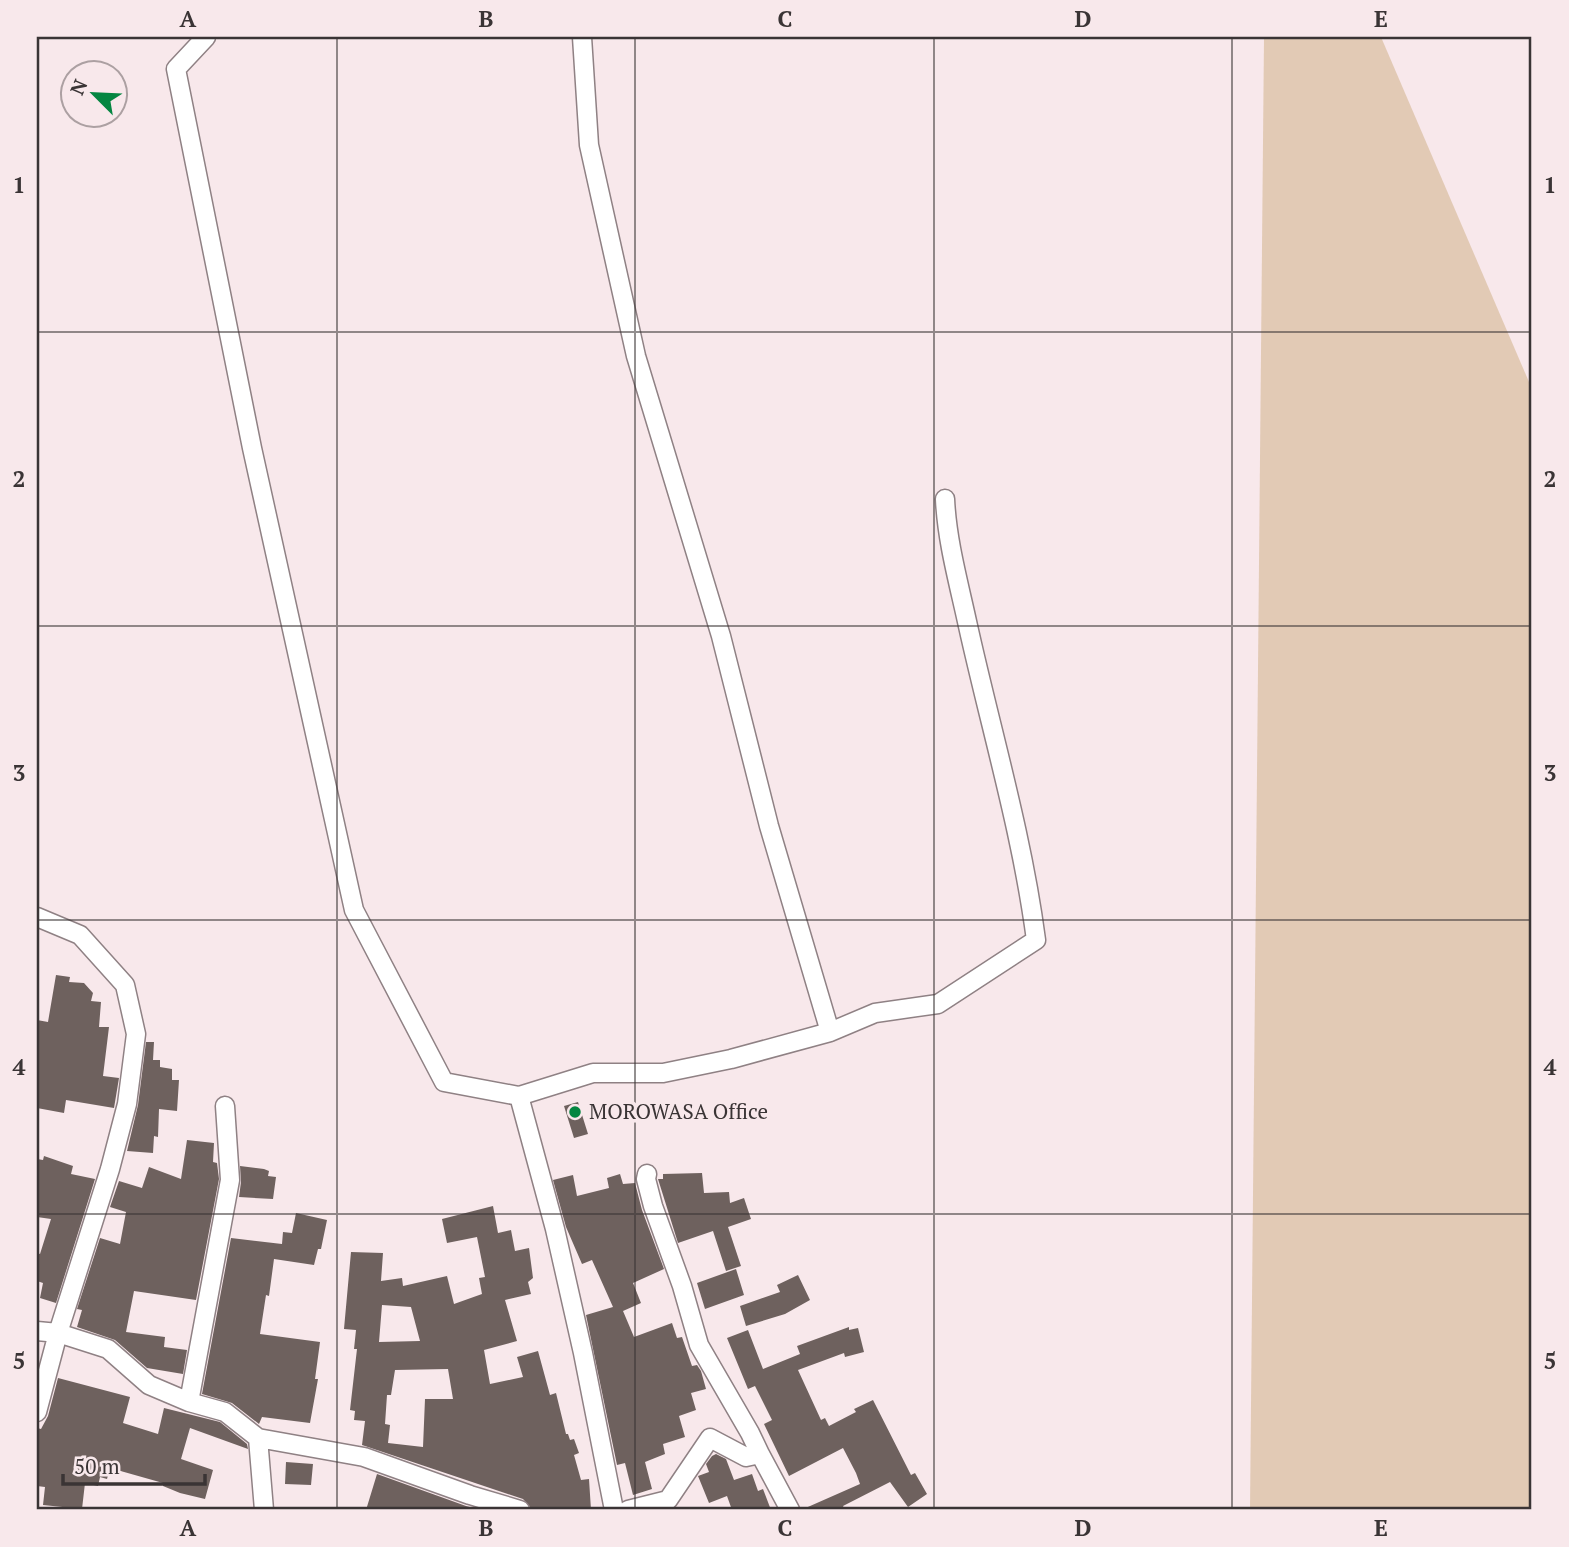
<svg xmlns="http://www.w3.org/2000/svg" width="1569" height="1547" viewBox="0 0 1569 1547" font-family="'PT Serif',serif">
  <style>
    .green { fill: #e2cab5 }
    .building { fill: #6e615e; fill-rule: evenodd }
    .lines { fill: none; stroke-linecap: round; stroke-linejoin: round }
    .minor-casing { stroke: #8f8184; stroke-width: 21 }
    .minor { stroke: #fff; stroke-width: 18 }
    .grid { fill: none; stroke: #3a3435; stroke-width: 2; stroke-opacity: 0.55 }
    .poi-dot { fill: #048641; stroke: #f8e8eb; stroke-width: 2.5 }
    .labels { text-anchor: middle; stroke-width: 7; stroke-linejoin: round; paint-order: stroke }
    .poi-label { font-size: 21px; fill: #3a3435; stroke: #f8e8eb; text-anchor: start }
    .neatline { fill: none; stroke: #3a3435; stroke-width: 2.5 }
    .grid-label { font-size: 23px; text-anchor: middle; font-weight: bold; fill: #3a3435 }
  </style>
  <rect width="100%" height="100%" fill="#f8e8eb"/>
  <path class="green" d="M 1264,37 L 1381,37 L 1532,389 L 1532,1510 L 1250,1510 Z"/>
  <path class="building" d="M 56,975 L 70,977 L 69,982 L 84,983 L 93,993 L 91,1001 L 101,1002 L 99,1027 L 109,1027 L 103,1076 L 119,1078 L 114,1108 L 66,1100 L 64,1113 L 37,1108 L 37,1020 L 48,1022 Z
    M 146,1042 L 154,1042 L 153,1060 L 160,1060 L 160,1067 L 172,1069 L 172,1080 L 179,1080 L 177,1111 L 159,1109 L 158,1137 L 154,1136 L 153,1153 L 127,1151 L 138,1105 Z
    M 578,1102 L 588,1134 L 574,1138 L 564,1106 Z
    M 187,1140 L 214,1143 L 213,1162 L 217,1163 L 219,1179 L 196,1300 L 134,1291 L 126,1332 L 165,1337 L 164,1347 L 187,1350 L 183,1374 L 147,1368 L 115,1340 L 77,1327 L 82,1310 L 77,1309 L 100,1238 L 120,1244 L 126,1212 L 110,1207 L 119,1181 L 142,1188 L 149,1167 L 181,1179 Z
    M 44,1156 L 73,1166 L 71,1174 L 95,1179 L 56,1303 L 40,1298 L 43,1283 L 37,1281 L 37,1253 L 40,1254 L 51,1219 L 37,1217 L 37,1159 L 43,1160 Z
    M 240,1166 L 264,1169 L 269,1171 L 268,1176 L 276,1177 L 273,1199 L 239,1197 L 241,1182 Z
    M 702,1173 L 704,1193 L 729,1192 L 730,1203 L 744,1198 L 751,1219 L 728,1227 L 741,1266 L 726,1271 L 713,1231 L 678,1243 L 658,1179 L 663,1179 L 663,1174 Z
    M 620,1174 L 623,1184 L 635,1183 L 642,1210 L 664,1269 L 633,1283 L 641,1303 L 623,1311 L 634,1337 L 672,1323 L 677,1338 L 682,1337 L 692,1366 L 697,1365 L 701,1371 L 706,1389 L 691,1393 L 696,1410 L 679,1416 L 685,1437 L 663,1444 L 665,1454 L 645,1462 L 652,1489 L 633,1495 L 625,1463 L 617,1465 L 586,1315 L 613,1307 L 592,1260 L 582,1264 L 566,1227 L 553,1180 L 573,1175 L 577,1196 L 609,1188 L 607,1178 Z
    M 493,1206 L 498,1233 L 511,1230 L 515,1251 L 529,1248 L 533,1278 L 528,1282 L 531,1294 L 505,1300 L 517,1341 L 484,1350 L 490,1384 L 523,1377 L 517,1357 L 538,1351 L 550,1395 L 556,1393 L 566,1434 L 568,1434 L 570,1440 L 574,1439 L 579,1453 L 574,1455 L 581,1480 L 589,1479 L 591,1510 L 531,1508 L 523,1499 L 362,1445 L 365,1421 L 354,1420 L 355,1411 L 350,1410 L 357,1349 L 354,1349 L 356,1330 L 344,1329 L 351,1252 L 383,1253 L 381,1281 L 402,1278 L 403,1286 L 447,1276 L 454,1304 L 482,1294 L 479,1278 L 485,1277 L 477,1237 L 447,1243 L 442,1219 ZM 382,1305 L 411,1307 L 420,1341 L 379,1342 ZM 448,1369 L 453,1399 L 425,1399 L 423,1447 L 388,1443 L 390,1425 L 385,1424 L 387,1395 L 391,1395 L 395,1370 Z
    M 296,1213 L 327,1220 L 321,1249 L 318,1249 L 314,1265 L 274,1259 L 269,1296 L 266,1295 L 260,1334 L 320,1342 L 315,1379 L 318,1379 L 310,1423 L 262,1417 L 259,1424 L 232,1403 L 202,1394 L 231,1238 L 282,1244 L 283,1232 L 292,1233 Z
    M 736,1269 L 744,1295 L 705,1309 L 697,1283 Z
    M 798,1275 L 810,1300 L 785,1314 L 746,1326 L 740,1306 L 780,1292 L 777,1285 Z
    M 849,1327 L 849,1330 L 858,1328 L 864,1352 L 845,1357 L 844,1353 L 798,1370 L 821,1420 L 825,1418 L 829,1426 L 856,1412 L 854,1409 L 873,1400 L 911,1475 L 915,1473 L 927,1494 L 908,1507 L 890,1482 L 843,1506 L 845,1510 L 801,1510 L 860,1484 L 856,1473 L 843,1448 L 789,1476 L 764,1424 L 772,1420 L 755,1386 L 748,1389 L 727,1338 L 748,1330 L 763,1369 L 800,1354 L 797,1346 Z
    M 58,1378 L 130,1397 L 123,1423 L 158,1434 L 164,1408 L 220,1422 L 247,1444 L 248,1449 L 190,1428 L 181,1459 L 213,1470 L 205,1499 L 180,1493 L 163,1486 L 163,1483 L 110,1468 L 107,1479 L 100,1477 L 98,1486 L 85,1483 L 82,1509 L 43,1505 L 45,1487 L 37,1486 L 37,1428 L 41,1429 L 48,1416 Z
    M 716,1454 L 726,1459 L 734,1480 L 752,1474 L 758,1491 L 763,1489 L 771,1510 L 732,1510 L 727,1496 L 709,1503 L 698,1476 L 709,1472 L 706,1464 L 712,1456 Z
    M 286,1462 L 313,1464 L 311,1485 L 285,1484 Z
    M 377,1474 L 466,1506 L 481,1510 L 366,1510 Z"/>
  <g class="lines">
    <defs>
      <path id="minor" d="M 206,37 L 176,69 L 252,448 L 354,910 L 444,1082 L 519,1096
        M 582,37 L 589,145 L 636,356 L 721,636 L 769,826 L 830,1032
        M 37,917 L 80,935 L 125,985 L 136,1034 L 127,1104 L 110,1169 L 58,1333 L 37,1412
        M 647,1174 L 646,1179 L 653,1206 L 682,1286 L 699,1345 L 750,1433 L 760,1454
        M 37,1331 L 58,1333 L 108,1349 L 149,1385 L 189,1402 L 225,1412 L 258,1438 L 364,1457 L 470,1495 L 520,1510
        M 189,1402 L 230,1180 L 225,1106
        M 258,1438 L 264,1510
        M 614,1510 L 583,1353 L 555,1229 L 519,1096 L 593,1073 L 663,1073 L 731,1059 L 830,1032 L 875,1013 L 938,1004 L 1036,940 C 1022,833 991,730 968,626 C 959,584 947,542 945,499
        M 628,1510 L 668,1500 L 710,1438 L 746,1457 L 760,1454 L 790,1510"/>
    </defs>
    <use href="#minor" class="minor-casing"/>
    <use href="#minor" class="minor"/>
  </g>
  <path class="grid" d="M 337,37 L 337,1510M 635,37 L 635,1510M 934,37 L 934,1510M 1232,37 L 1232,1510M 37,332 L 1532,332M 37,626 L 1532,626M 37,920 L 1532,920M 37,1214 L 1532,1214"/>
  <circle class="poi-dot" cx="575" cy="1112" r="7"/>
  <g class="labels">
    <g class="poi-label">
      <text x="589" y="1119">MOROWASA Office</text>
    </g>
  </g>
  <rect width="1569" height="1547" fill="none" stroke="#f8e8eb" stroke-width="77"/>
  <g transform="translate(94 94) rotate(294)"><circle r="33" fill="#f8e8eb" stroke="#aca0a2" stroke-width="2"/>
  <path d="M0-5L12 26L0 18L-12 26Z" fill="#048641"/>
  <text y="-10" font-size="19" font-weight="bold" text-anchor="middle" fill="#3a3435">N</text>
  </g>
  <path d="M63 1474v10h142v-10" fill="none" stroke="#3a3435" stroke-width="3.5"/>
  <text x="74" y="1474" font-size="21" fill="#3a3435" stroke="#f8e8eb" stroke-width="5" paint-order="stroke">50 m</text>
  <rect x="38" y="38" width="1492" height="1470" class="neatline"/>
  <g class="grid-label">
    <text x="188" y="27">A</text>
    <text x="486" y="27">B</text>
    <text x="785" y="27">C</text>
    <text x="1083" y="27">D</text>
    <text x="1381" y="27">E</text>
    <text x="19" y="193">1</text>
    <text x="1550" y="193">1</text>
    <text x="19" y="487">2</text>
    <text x="1550" y="487">2</text>
    <text x="19" y="781">3</text>
    <text x="1550" y="781">3</text>
    <text x="19" y="1075">4</text>
    <text x="1550" y="1075">4</text>
    <text x="19" y="1369">5</text>
    <text x="1550" y="1369">5</text>
    <text x="188" y="1536">A</text>
    <text x="486" y="1536">B</text>
    <text x="785" y="1536">C</text>
    <text x="1083" y="1536">D</text>
    <text x="1381" y="1536">E</text>
  </g>
</svg>
